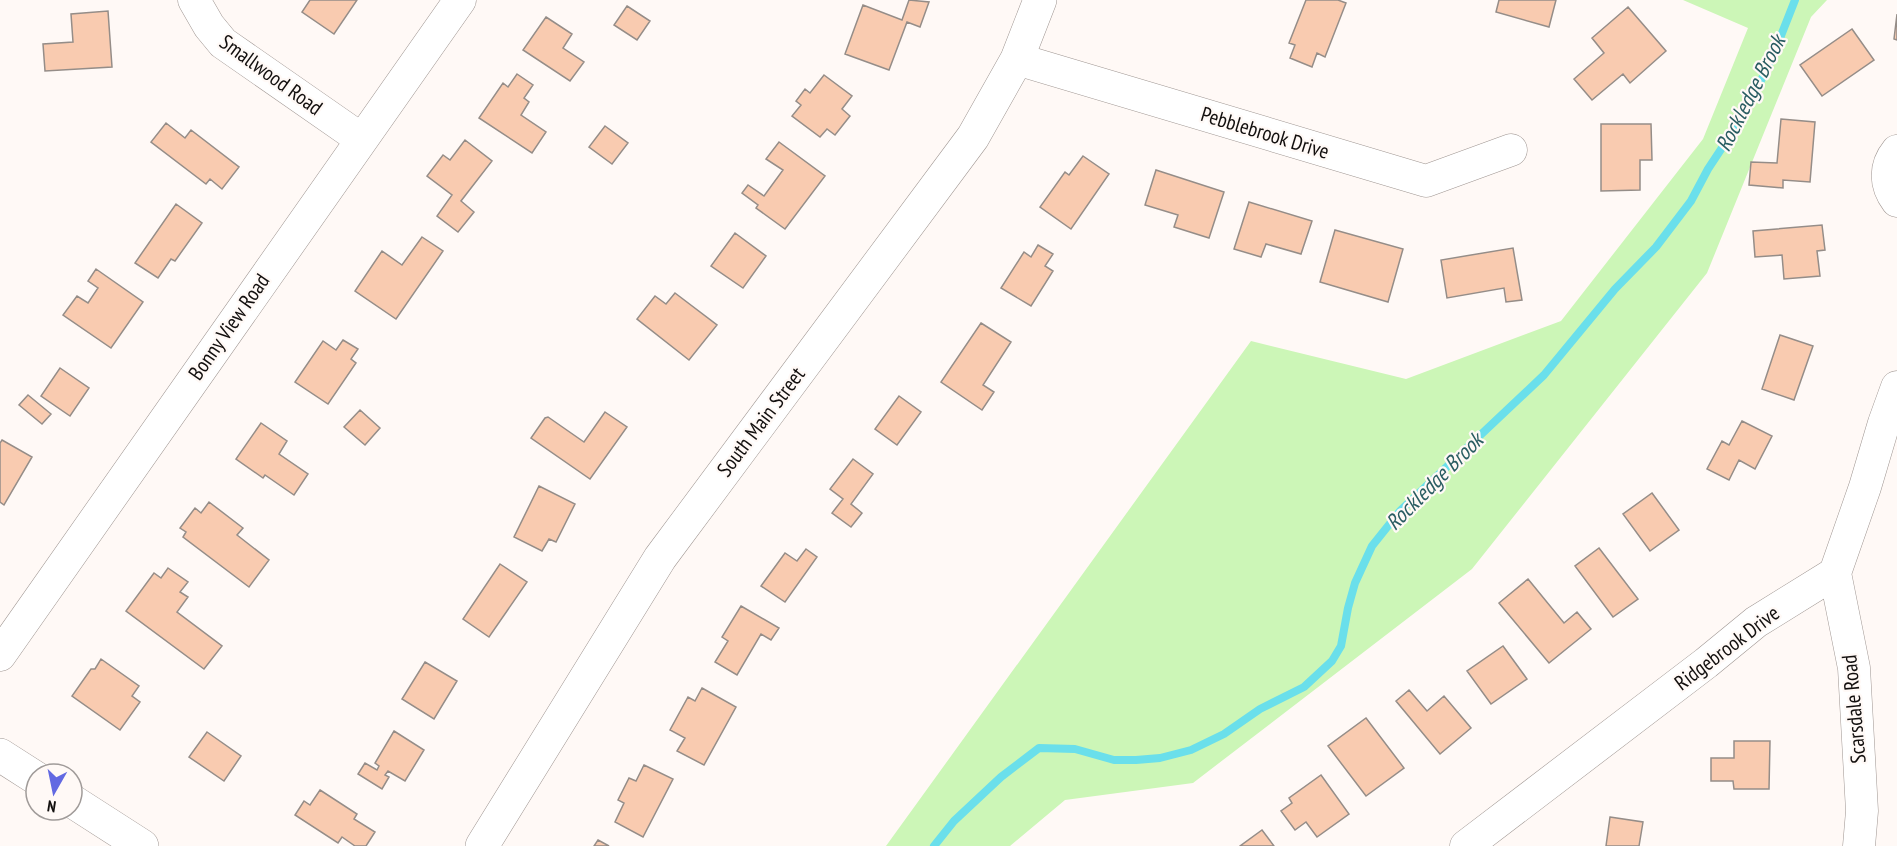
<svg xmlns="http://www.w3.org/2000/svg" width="1897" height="846" viewBox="0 0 1897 846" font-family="'PT Sans Narrow',sans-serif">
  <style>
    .green { fill: #ccf6b7 }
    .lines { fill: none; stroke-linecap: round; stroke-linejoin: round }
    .stream { stroke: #6adfeb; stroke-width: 8 }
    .building { fill: #f9cbb0; stroke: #958d88; stroke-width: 1.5 }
    .street-casing { stroke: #9f9692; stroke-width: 33 }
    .secondary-casing { stroke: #9f9692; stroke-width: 34 }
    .street { stroke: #fff; stroke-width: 32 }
    .secondary { stroke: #fff; stroke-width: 33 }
    .labels { text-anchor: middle; stroke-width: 4.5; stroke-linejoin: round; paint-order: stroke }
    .street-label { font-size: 21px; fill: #120f0e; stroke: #fff9f6 }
    .water-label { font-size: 22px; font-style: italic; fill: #2a5d62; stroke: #fff9f6 }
  </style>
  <rect width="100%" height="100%" fill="#fff9f6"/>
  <path class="green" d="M 1683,0 L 1827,0 L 1811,17 L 1707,273 L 1472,569 L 1193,783 L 1065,800 L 1010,846 L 886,846 L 1251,341 L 1406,379 L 1561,321 L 1703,139 L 1748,28 Z"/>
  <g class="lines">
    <path class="stream" d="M 934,846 L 954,821 L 1001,777 L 1039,748 L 1075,749 L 1114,760 L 1136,760 L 1160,758 L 1191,750 L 1224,734 L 1260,709 L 1304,687 L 1332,661 L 1341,646 L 1348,608 L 1355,583 L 1372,546 L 1400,511 L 1544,375 L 1615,289 L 1656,247 L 1691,201 L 1708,169 L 1745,113 L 1773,56 L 1795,0"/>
  </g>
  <path class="building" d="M 310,0 L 357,0 L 334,34 L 302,12 Z
    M 909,0 L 929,2 L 920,27 L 907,22 L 889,70 L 845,54 L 863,5 L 902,20 Z
    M 1306,0 L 1338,0 L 1346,3 L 1325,57 L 1317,53 L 1312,67 L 1290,58 L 1295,45 L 1289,43 Z
    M 1499,0 L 1556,0 L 1549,27 L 1496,12 Z
    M 627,6 L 650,21 L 637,40 L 614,25 Z
    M 1628,7 L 1666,51 L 1630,83 L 1623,74 L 1592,100 L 1574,79 L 1604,53 L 1592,38 Z
    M 108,11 L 112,67 L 45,71 L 43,44 L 73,42 L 71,14 Z
    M 1897,14 L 1897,40 L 1894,39 Z
    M 546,17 L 572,34 L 563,48 L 584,62 L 570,81 L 523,50 Z
    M 1852,29 L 1874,60 L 1822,96 L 1800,65 Z
    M 517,74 L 533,85 L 524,98 L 529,102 L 521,115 L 546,132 L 532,153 L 479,118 L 503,83 L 508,87 Z
    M 824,75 L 852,96 L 842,109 L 850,116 L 835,135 L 827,129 L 820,137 L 792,116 L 801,105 L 796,101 L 805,89 L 810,93 Z
    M 1781,119 L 1815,122 L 1810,182 L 1783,180 L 1783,188 L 1749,185 L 1751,162 L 1777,163 Z
    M 166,123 L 185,138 L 191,130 L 239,167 L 222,189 L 210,179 L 206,184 L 151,142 Z
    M 1601,124 L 1651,124 L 1652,160 L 1640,160 L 1640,190 L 1601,191 Z
    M 605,126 L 628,143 L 612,164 L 589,147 Z
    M 465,140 L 492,161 L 461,201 L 474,212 L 458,232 L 437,216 L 452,195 L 427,176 L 443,155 L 450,160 Z
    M 779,142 L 825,176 L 785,229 L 756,208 L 758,205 L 742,193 L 748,185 L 764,196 L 783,170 L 766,159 Z
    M 1083,156 L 1109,174 L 1071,229 L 1040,207 L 1065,172 L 1069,175 Z
    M 1156,170 L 1224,192 L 1209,238 L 1174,227 L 1178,215 L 1145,205 Z
    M 1249,202 L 1312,221 L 1301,254 L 1266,244 L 1261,257 L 1234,249 Z
    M 176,204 L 202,223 L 175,261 L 171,259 L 158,278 L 135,263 Z
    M 1822,225 L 1825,250 L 1817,251 L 1820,276 L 1784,279 L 1782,255 L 1755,257 L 1753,231 Z
    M 1335,230 L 1403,249 L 1388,302 L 1320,282 Z
    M 735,233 L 766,256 L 743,288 L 711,266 Z
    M 422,237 L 443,251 L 396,319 L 355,291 L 382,251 L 402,265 Z
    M 1038,245 L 1053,254 L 1045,266 L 1053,271 L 1031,306 L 1001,288 L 1024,252 L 1031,257 Z
    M 1513,248 L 1522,300 L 1506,302 L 1504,288 L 1447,298 L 1441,260 Z
    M 96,269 L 143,302 L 111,348 L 63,315 L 77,296 L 88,303 L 98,288 L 88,281 Z
    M 675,293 L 717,325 L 689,360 L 637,319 L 655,296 L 666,304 Z
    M 981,323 L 1011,342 L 983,385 L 994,392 L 982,410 L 941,382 Z
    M 1780,335 L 1813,346 L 1794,400 L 1762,389 Z
    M 343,340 L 358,349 L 351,359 L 356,363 L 328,404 L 295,382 L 323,341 L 336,350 Z
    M 60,368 L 89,388 L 70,416 L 41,396 Z
    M 28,395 L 51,414 L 42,424 L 19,405 Z
    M 899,396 L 921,412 L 897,445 L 875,429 Z
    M 360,410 L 380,428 L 365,445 L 344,427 Z
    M 605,412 L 627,427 L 590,479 L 531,438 L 545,418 L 548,417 L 584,442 Z
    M 1742,421 L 1772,436 L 1755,469 L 1739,460 L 1729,480 L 1707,469 L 1722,441 L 1729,445 Z
    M 261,423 L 287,441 L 279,454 L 308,474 L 294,495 L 265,475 L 263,478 L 236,459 Z
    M 2,440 L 32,457 L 4,505 L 0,502 L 0,443 Z
    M 853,459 L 873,474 L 851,504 L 862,513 L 851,527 L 832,513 L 843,499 L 830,489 Z
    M 539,486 L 575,504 L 556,542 L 549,539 L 542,551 L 514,537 Z
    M 1652,493 L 1679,530 L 1650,551 L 1623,514 Z
    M 209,502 L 243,528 L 237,535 L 269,560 L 249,587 L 183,537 L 186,532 L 180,528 L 195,508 L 201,513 Z
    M 1599,548 L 1638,599 L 1613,617 L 1575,566 Z
    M 806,549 L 817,557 L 785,602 L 761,586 L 785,553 L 797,561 Z
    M 500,564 L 527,582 L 489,637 L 463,619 Z
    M 168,568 L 188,582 L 180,592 L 188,597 L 177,612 L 222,646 L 204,669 L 126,611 L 154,573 L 161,578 Z
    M 1528,579 L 1564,623 L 1577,612 L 1591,629 L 1549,663 L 1499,603 Z
    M 741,606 L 779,628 L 771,640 L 761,634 L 737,675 L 715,662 L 728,641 L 722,637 Z
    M 1503,646 L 1527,679 L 1491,704 L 1467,671 Z
    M 101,659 L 139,686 L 132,696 L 140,702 L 120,730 L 72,696 L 91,669 L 95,669 Z
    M 425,662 L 457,681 L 434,719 L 402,699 Z
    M 702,688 L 736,707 L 704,765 L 677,751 L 685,738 L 670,730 L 688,697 L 695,701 Z
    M 1409,690 L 1427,711 L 1444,696 L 1471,728 L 1440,754 L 1396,701 Z
    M 1366,718 L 1404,768 L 1366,796 L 1328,746 Z
    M 394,731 L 424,750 L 405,781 L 388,771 L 385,775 L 389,777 L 382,789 L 358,774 L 365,763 L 377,770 L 379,766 L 375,763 Z
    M 207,732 L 241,756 L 224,781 L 189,757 Z
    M 1734,741 L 1770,741 L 1769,789 L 1734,789 L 1733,781 L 1711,781 L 1711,758 L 1734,758 Z
    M 644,765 L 673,779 L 643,837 L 615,822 L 624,803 L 618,800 L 629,778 L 636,781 Z
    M 1321,775 L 1349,814 L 1317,837 L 1306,822 L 1295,830 L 1281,811 L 1292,803 L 1289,798 Z
    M 320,790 L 357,814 L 354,819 L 375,832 L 366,846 L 355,846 L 342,837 L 338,843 L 295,815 L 304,801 L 310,805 Z
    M 1610,817 L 1643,822 L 1639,846 L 1606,846 Z
    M 1262,830 L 1274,846 L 1240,846 Z
    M 598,840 L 609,846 L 594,846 Z"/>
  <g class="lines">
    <defs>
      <path id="street" d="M 194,0 L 209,26 L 223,43 L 361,139
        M 1017,59 L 1426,181 L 1511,150
        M 1897,151 C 1884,167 1885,185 1897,201
        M 1835,573 L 1854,668 L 1862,811 L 1859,846
        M 0,655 L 460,0
        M 1466,846 L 1706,663 L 1756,622 L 1835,573 L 1865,487 L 1884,423 L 1897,387"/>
      <path id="secondary" d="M 0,755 L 36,778
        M 72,801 L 142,846
        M 482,846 L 660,558 L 973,137 L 1017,59 L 1040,0"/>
    </defs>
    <use href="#street" class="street-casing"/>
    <use href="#secondary" class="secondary-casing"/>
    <use href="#street" class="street"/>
    <use href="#secondary" class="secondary"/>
  </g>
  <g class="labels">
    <g class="street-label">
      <text transform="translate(271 75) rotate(36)" y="7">Smallwood Road</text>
      <text transform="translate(1265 133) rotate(17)" y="7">Pebblebrook Drive</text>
      <text transform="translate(229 327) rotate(-55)" y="7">Bonny View Road</text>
      <text transform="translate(761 422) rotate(-53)" y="7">South Main Street</text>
      <text transform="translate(1727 648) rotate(-37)" y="7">Ridgebrook Drive</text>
      <text transform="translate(1854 709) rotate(-95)" y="7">Scarsdale Road</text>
    </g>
    <g class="water-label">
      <text transform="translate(1750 93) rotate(-63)" y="8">Rockledge Brook</text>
      <text transform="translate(1434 481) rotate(-45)" y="8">Rockledge Brook</text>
    </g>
  </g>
  <g transform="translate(54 792) rotate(189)"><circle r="28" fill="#fff9f6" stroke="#a09b99" stroke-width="1.5"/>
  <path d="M0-4.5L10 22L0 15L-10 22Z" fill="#6269e2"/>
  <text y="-9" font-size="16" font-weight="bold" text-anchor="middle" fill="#120f0e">N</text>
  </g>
</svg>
